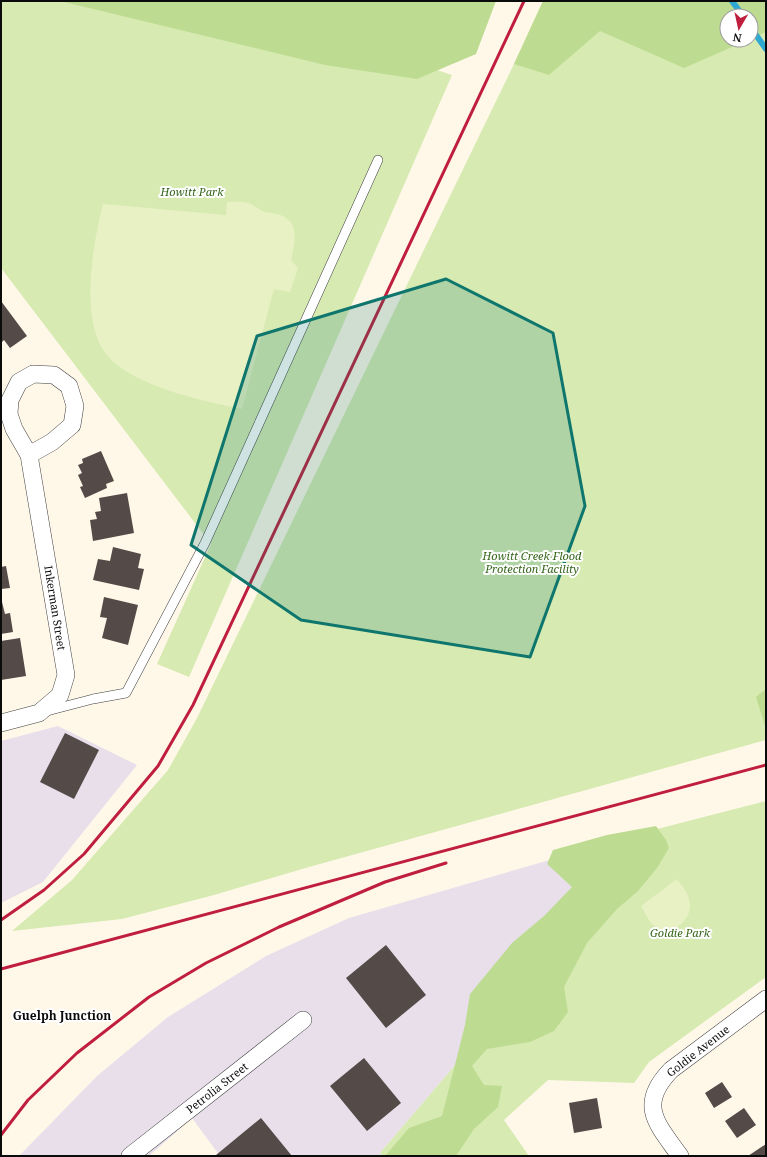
<svg xmlns="http://www.w3.org/2000/svg" width="767" height="1157" viewBox="0 0 767 1157" font-family="'Noto Serif',serif">
  <style>
    .industrial { fill: #e8dfeb }
    .green { fill: #d7eab2; fill-rule: evenodd }
    .forest { fill: #bddc91 }
    .pitch { fill: #e8f1c4 }
    .lines { fill: none; stroke-linecap: round; stroke-linejoin: round }
    .stream { stroke: #30a9d2; stroke-width: 6 }
    .building { fill: #544a47 }
    .service-casing { stroke: #3e3e3e; stroke-width: 10 }
    .minor-casing { stroke: #3e3e3e; stroke-width: 18 }
    .service { stroke: #fff; stroke-width: 9 }
    .minor { stroke: #fff; stroke-width: 17 }
    .rail { stroke: #c01e3e; stroke-width: 3 }
    .marked { fill: #0f766e; fill-opacity: 0.2; stroke: #0f766e; stroke-width: 3; stroke-linejoin: round }
    .labels { text-anchor: middle; stroke-width: 4; stroke-linejoin: round; paint-order: stroke }
    .park-label { font-size: 11px; font-style: italic; fill: #34651a; stroke: #fff }
    .street-label { font-size: 11px; fill: #0b0b0b; stroke: #fff }
    .neighbourhood-label { font-size: 12px; font-weight: bold; fill: #0b0b0b; stroke: #fff }
  </style>
  <rect width="100%" height="100%" fill="#fff8e9"/>
  <path class="industrial" d="M 58,726 L 137,765 L 43,882 L 1,903 L 1,741 Z
    M 657,829 L 380,1153 L 382,1156 L 220,1156 L 192,1118 L 149,1156 L 19,1156 L 97,1076 L 168,1017 L 266,956 L 349,918 Z"/>
  <path class="green" d="M 1,1 L 228,1 L 452,75 L 189,677 L 157,664 L 211,544 L 1,268 Z
    M 543,1 L 766,1 L 766,740 L 309,867 L 214,895 L 122,919 L 12,931 L 72,880 L 168,770 L 197,718 L 514,64 ZM 727,16 L 751,16 L 751,40 L 727,40 Z
    M 766,801 L 766,977 L 649,1062 L 634,1083 L 548,1080 L 504,1120 L 529,1156 L 382,1156 L 380,1153 L 657,829 Z"/>
  <path class="forest" d="M 60,1 L 496,1 L 476,54 L 417,79 L 325,65 Z
    M 543,1 L 766,1 L 766,32 L 751,39 L 751,16 L 727,16 L 727,40 L 748,40 L 684,68 L 600,31 L 549,75 L 514,64 Z
    M 766,689 L 766,726 L 765,726 L 756,697 Z
    M 656,826 L 666,840 L 669,848 L 657,868 L 638,891 L 617,909 L 587,943 L 564,987 L 568,1012 L 554,1031 L 530,1042 L 487,1049 L 472,1066 L 484,1085 L 502,1086 L 498,1107 L 474,1129 L 456,1156 L 385,1156 L 409,1128 L 442,1116 L 465,1025 L 470,994 L 512,943 L 544,916 L 572,887 L 547,864 L 553,850 L 607,835 Z"/>
  <path class="pitch" d="M 227,202 C 234,202 242,201 249,203 C 254,205 259,210 265,212 C 269,213 273,213 277,214 C 301,220 295,242 291,260 L 298,268 L 290,292 L 274,289 L 242,409 C 203,401 131,386 106,354 C 79,319 93,244 103,204 L 226,215 Z
    M 677,879 C 683,887 689,894 690,904 C 691,921 672,937 656,927 C 649,923 645,913 641,906 Z"/>
  <g class="lines">
    <path class="stream" d="M 732,1 L 743,16
      M 751,28 L 766,49"/>
  </g>
  <path class="building" d="M 1,301 L 27,336 L 10,348 L 4,340 L 1,343 Z
    M 101,451 L 114,481 L 106,484 L 107,488 L 85,498 L 80,487 L 83,486 L 78,475 L 82,473 L 78,465 L 83,463 L 82,459 Z
    M 127,493 L 134,533 L 93,541 L 90,520 L 97,519 L 95,512 L 101,511 L 99,498 Z
    M 113,547 L 141,554 L 138,568 L 144,569 L 139,590 L 93,580 L 98,559 L 110,561 Z
    M 6,566 L 10,588 L 1,589 L 1,567 Z
    M 104,597 L 138,605 L 128,645 L 102,638 L 107,618 L 100,617 Z
    M 1,598 L 5,614 L 10,613 L 13,632 L 1,634 Z
    M 20,638 L 26,676 L 1,680 L 1,641 Z
    M 65,733 L 99,750 L 74,799 L 40,782 Z
    M 386,945 L 426,995 L 386,1028 L 346,978 Z
    M 364,1058 L 401,1103 L 367,1131 L 330,1086 Z
    M 722,1082 L 732,1097 L 714,1108 L 705,1093 Z
    M 597,1098 L 602,1128 L 574,1133 L 569,1103 Z
    M 744,1108 L 756,1125 L 737,1138 L 725,1121 Z
    M 261,1118 L 292,1156 L 217,1156 L 216,1155 Z
    M 766,1144 L 766,1156 L 748,1156 Z"/>
  <g class="lines">
    <defs>
      <path id="service" d="M 47,711 L 93,699 L 126,693 L 205,543 L 378,160"/>
      <path id="minor" d="M 1,723 L 39,713 L 60,695 L 66,675 L 29,455 L 14,429 L 9,414 L 10,400 L 19,382 L 33,374 L 54,375 L 69,386 L 75,406 L 72,425 L 52,442 L 29,455
        M 130,1156 L 303,1020
        M 680,1156 C 657,1124 637,1105 671,1070 L 766,999"/>
    </defs>
    <use href="#service" class="service-casing"/>
    <use href="#minor" class="minor-casing"/>
    <use href="#service" class="service"/>
    <use href="#minor" class="minor"/>
    <path class="rail" d="M 1,920 L 44,890 L 84,854 L 158,766 L 193,705 L 524,1
      M 1,969 L 766,765
      M 1,1135 L 28,1100 L 77,1053 L 149,997 L 206,963 L 279,927 L 385,882 L 446,863"/>
  </g>
  <path class="marked" d="M 446,279 L 553,333 L 585,506 L 530,657 L 301,620 L 191,545 L 257,336 Z"/>
  <g class="labels">
    <g class="park-label">
      <text x="192" y="196">Howitt Park</text>
      <text x="532" y="560">Howitt Creek Flood<tspan x="532" dy="13">Protection Facility</tspan></text>
      <text x="680" y="937">Goldie Park</text>
    </g>
    <g class="street-label">
      <text transform="translate(55 608) rotate(81)" y="4">Inkerman Street</text>
      <text transform="translate(698 1051) rotate(-38)" y="4">Goldie Avenue</text>
      <text transform="translate(217 1088) rotate(-38)" y="4">Petrolia Street</text>
    </g>
    <g class="neighbourhood-label">
      <text x="62" y="1020">Guelph Junction</text>
    </g>
  </g>
  <rect width="767" height="1157" fill="none" stroke="#0b0b0b" stroke-width="4"/>
  <g transform="translate(739 28) rotate(189)"><circle r="19" fill="#ffffff" stroke="#9d9d9d"/>
  <path d="M0-3L7 15L0 10L-7 15Z" fill="#c01e3e"/>
  <text y="-6" font-size="11" font-weight="bold" text-anchor="middle" fill="#0b0b0b">N</text>
  </g>
</svg>
